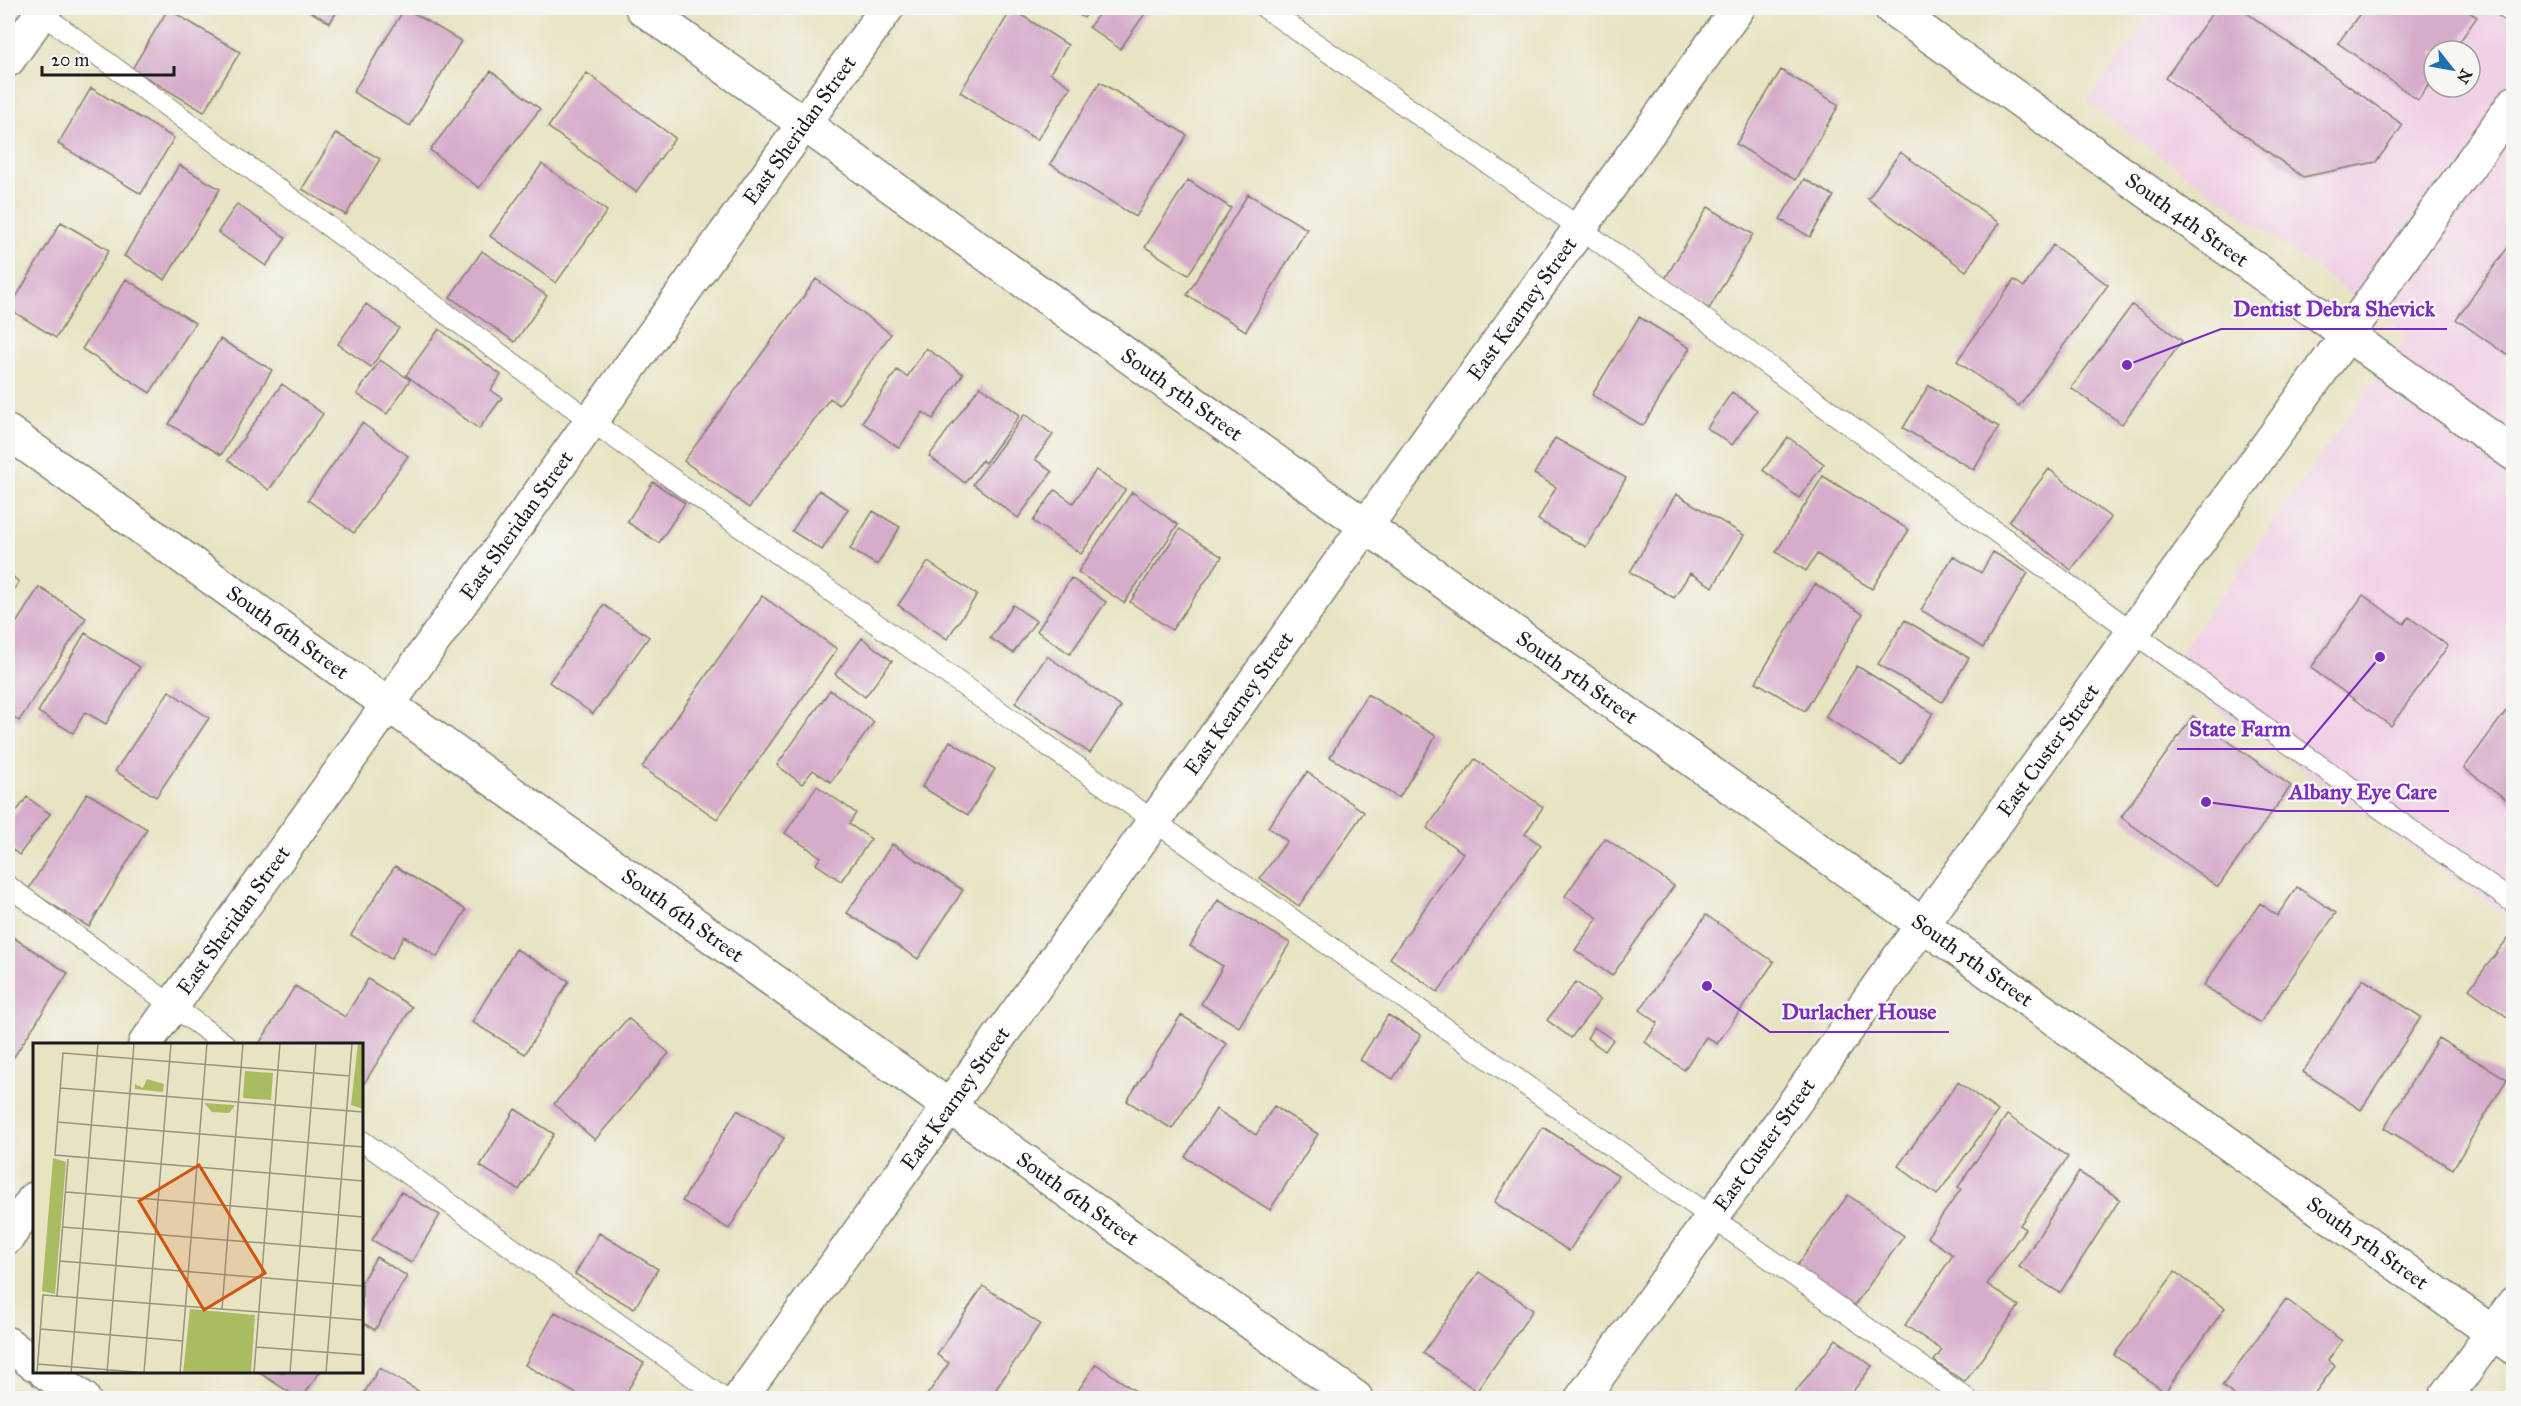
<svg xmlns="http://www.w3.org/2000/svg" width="2521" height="1406" viewBox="0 0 2521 1406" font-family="'IM FELL Great Primer',serif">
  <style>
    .built { fill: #f0d0e5; fill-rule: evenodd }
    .building { fill: #d6accb }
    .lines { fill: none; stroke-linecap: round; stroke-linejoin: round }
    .service-casing { stroke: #828070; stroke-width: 22 }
    .minor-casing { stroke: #828070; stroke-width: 36 }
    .tertiary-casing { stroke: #828070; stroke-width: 36 }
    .service { stroke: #fff; stroke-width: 20 }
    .minor { stroke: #fff; stroke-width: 33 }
    .tertiary { stroke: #fff; stroke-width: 33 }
    .labels { text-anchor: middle; stroke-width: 5; stroke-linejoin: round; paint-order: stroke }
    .street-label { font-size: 21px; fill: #1c1c1c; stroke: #f6f6f2 }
    .inset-road { fill: none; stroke: #969380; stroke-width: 1.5 }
    .view { fill: #d4530e; fill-opacity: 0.15; stroke: #d4530e; stroke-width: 3 }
    .inset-edge { fill: none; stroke: #1c1c1c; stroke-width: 3 }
    .leader { fill: none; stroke: #7b2cbf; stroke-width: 2 }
    .callout-dot { fill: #7b2cbf; stroke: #f6f6f2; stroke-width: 2 }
    .callout-label { font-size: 22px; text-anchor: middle; font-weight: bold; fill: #7b2cbf; stroke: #f6f6f2; stroke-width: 5; stroke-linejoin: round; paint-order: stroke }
  </style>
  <rect width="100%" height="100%" fill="#f6f6f2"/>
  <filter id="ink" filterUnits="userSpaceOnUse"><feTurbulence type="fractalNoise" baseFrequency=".0167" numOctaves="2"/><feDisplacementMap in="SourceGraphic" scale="12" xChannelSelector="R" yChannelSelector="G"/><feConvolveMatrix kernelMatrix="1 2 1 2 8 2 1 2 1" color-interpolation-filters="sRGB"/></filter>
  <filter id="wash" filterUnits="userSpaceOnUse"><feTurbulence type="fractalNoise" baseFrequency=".008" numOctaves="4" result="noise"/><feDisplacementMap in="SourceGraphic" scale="24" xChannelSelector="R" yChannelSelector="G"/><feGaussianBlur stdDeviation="1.35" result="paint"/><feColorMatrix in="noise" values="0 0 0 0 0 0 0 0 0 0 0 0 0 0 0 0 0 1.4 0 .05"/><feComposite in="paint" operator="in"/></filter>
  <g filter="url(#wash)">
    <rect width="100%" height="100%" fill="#e8e3c3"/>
    <path class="built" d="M 2157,8 L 2513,8 L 2513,920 L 2166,672 L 2407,335 L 2087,102 ZM 2434,51 L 2470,51 L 2470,87 L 2434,87 Z"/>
    <g id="blocks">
      <path class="building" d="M 304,8 L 339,8 L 330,23 Z
        M 405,8 L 461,41 L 410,126 L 353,92 Z
        M 1069,8 L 1091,8 L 1084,18 Z
        M 1103,8 L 1149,8 L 1120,49 L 1089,27 Z
        M 2216,8 L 2240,8 L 2403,125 L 2376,162 L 2303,177 L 2165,78 Z
        M 2364,8 L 2463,8 L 2477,17 L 2453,51 L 2434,51 L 2434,78 L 2418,100 L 2338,43 Z
        M 168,9 L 240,52 L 204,112 L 132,69 Z
        M 1012,9 L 1068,45 L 1050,73 L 1071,87 L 1037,140 L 960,92 Z
        M 1781,70 L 1839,105 L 1795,180 L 1736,144 Z
        M 491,71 L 540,109 L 479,188 L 430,150 Z
        M 587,73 L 675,138 L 636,192 L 548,127 Z
        M 1100,82 L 1187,135 L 1136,217 L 1050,164 Z
        M 91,88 L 174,138 L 141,194 L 58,144 Z
        M 336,133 L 380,159 L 346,215 L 302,189 Z
        M 1900,152 L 1999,223 L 1966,271 L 1868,199 Z
        M 542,164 L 607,211 L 556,283 L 490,236 Z
        M 179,165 L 220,189 L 165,280 L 124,256 Z
        M 1804,179 L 1834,196 L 1810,237 L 1780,219 Z
        M 1188,180 L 1231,208 L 1188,275 L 1145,247 Z
        M 1248,194 L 1307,229 L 1246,331 L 1187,295 Z
        M 237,204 L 286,238 L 266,266 L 218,232 Z
        M 1708,207 L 1753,234 L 1709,309 L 1663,282 Z
        M 61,222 L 109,250 L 56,338 L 9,309 Z
        M 2514,239 L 2514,360 L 2456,319 Z
        M 2053,245 L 2108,285 L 2019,406 L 1957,361 L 2014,280 L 2024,287 Z
        M 482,251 L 547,296 L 515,342 L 450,297 Z
        M 126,279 L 195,323 L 150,393 L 82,349 Z
        M 816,279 L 891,334 L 839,405 L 830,398 L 749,508 L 684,461 Z
        M 366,304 L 399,328 L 371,367 L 338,344 Z
        M 2132,305 L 2182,341 L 2122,424 L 2071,388 Z
        M 1639,317 L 1690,348 L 1643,426 L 1592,395 Z
        M 439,329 L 501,375 L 491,390 L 502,398 L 479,429 L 406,375 Z
        M 220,339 L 272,370 L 221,455 L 169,424 Z
        M 926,348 L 963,374 L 933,419 L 923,412 L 899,448 L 862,422 L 897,370 L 907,377 Z
        M 380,360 L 410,380 L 387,414 L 357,394 Z
        M 282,384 L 323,414 L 269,490 L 228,460 Z
        M 1929,385 L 1999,427 L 1974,470 L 1903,428 Z
        M 980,386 L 1020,415 L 985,463 L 982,460 L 965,483 L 929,456 Z
        M 1732,392 L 1757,410 L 1732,445 L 1707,428 Z
        M 1025,414 L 1053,435 L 1035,459 L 1052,472 L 1018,518 L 973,484 Z
        M 362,423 L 408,456 L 354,533 L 308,500 Z
        M 1788,437 L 1824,464 L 1799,498 L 1763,470 Z
        M 1555,438 L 1626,478 L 1586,547 L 1538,520 L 1556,487 L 1534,474 Z
        M 2049,469 L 2111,518 L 2071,570 L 2009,521 Z
        M 1096,470 L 1125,490 L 1081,554 L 1033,521 L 1055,490 L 1073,503 Z
        M 1823,476 L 1909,530 L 1872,589 L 1817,554 L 1806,571 L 1776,552 Z
        M 653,482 L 685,503 L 659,543 L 627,522 Z
        M 819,490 L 848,509 L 822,550 L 792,531 Z
        M 1132,492 L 1178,525 L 1124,603 L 1078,572 Z
        M 1676,494 L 1744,535 L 1713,587 L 1690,573 L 1674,598 L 1630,572 Z
        M 873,511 L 900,527 L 877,565 L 850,549 Z
        M 1180,529 L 1222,557 L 1172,630 L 1130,602 Z
        M 1993,552 L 2028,573 L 1983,648 L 1921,610 L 1953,556 L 1981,573 Z
        M 928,562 L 977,595 L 947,639 L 898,605 Z
        M 8,573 L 19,582 L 8,598 Z
        M 1071,578 L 1106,602 L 1070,654 L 1037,631 Z
        M 1815,584 L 1863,614 L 1805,711 L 1756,682 Z
        M 39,587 L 86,618 L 19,721 L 8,713 L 8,636 Z
        M 2363,595 L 2404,624 L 2409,617 L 2448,646 L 2391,726 L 2311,668 Z
        M 762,596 L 837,649 L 717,819 L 642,767 Z
        M 604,605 L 649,637 L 593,714 L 549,682 Z
        M 1013,605 L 1036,621 L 1013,653 L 990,638 Z
        M 1905,620 L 1969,658 L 1942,702 L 1878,664 Z
        M 85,633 L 140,667 L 106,724 L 85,712 L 73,733 L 38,712 Z
        M 862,638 L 892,661 L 865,697 L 835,674 Z
        M 1047,656 L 1121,707 L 1090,753 L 1015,703 Z
        M 1857,666 L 1933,713 L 1901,764 L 1825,717 Z
        M 830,690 L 874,722 L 831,782 L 813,770 L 802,784 L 777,765 Z
        M 169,691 L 209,718 L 156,797 L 115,771 Z
        M 1367,694 L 1436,736 L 1399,798 L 1330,757 Z
        M 2514,700 L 2514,805 L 2464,768 Z
        M 2193,716 L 2291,786 L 2218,887 L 2121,817 Z
        M 950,741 L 995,769 L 968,815 L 922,787 Z
        M 1475,759 L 1543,807 L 1525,834 L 1541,845 L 1438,992 L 1390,958 L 1463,853 L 1427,828 Z
        M 1307,772 L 1364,812 L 1299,906 L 1260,878 L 1287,841 L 1268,827 Z
        M 817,786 L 856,813 L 849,824 L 871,839 L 841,881 L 816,864 L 821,857 L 785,833 Z
        M 87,793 L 147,829 L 89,927 L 28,890 Z
        M 27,797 L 50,814 L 19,855 L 8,846 L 8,823 Z
        M 1605,838 L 1674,886 L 1612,976 L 1575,950 L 1598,918 L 1565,896 Z
        M 892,844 L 963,890 L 918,959 L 847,913 Z
        M 395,866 L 466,910 L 437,957 L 404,936 L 391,959 L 351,935 Z
        M 2297,887 L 2336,913 L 2260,1023 L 2204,985 L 2260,903 L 2277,916 Z
        M 1218,900 L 1290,943 L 1239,1027 L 1201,1004 L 1223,966 L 1190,946 Z
        M 1706,915 L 1774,962 L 1717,1044 L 1706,1037 L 1684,1070 L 1645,1042 L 1658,1023 L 1640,1010 Z
        M 8,934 L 68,973 L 12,1060 L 8,1057 Z
        M 2508,938 L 2514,942 L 2514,1022 L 2469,989 Z
        M 516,949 L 569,981 L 525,1054 L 472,1022 Z
        M 368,979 L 412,1007 L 362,1087 L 362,1044 L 259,1044 L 295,986 L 345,1017 Z
        M 2363,979 L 2421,1017 L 2361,1110 L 2303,1072 Z
        M 1576,982 L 1600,1000 L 1571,1038 L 1547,1020 Z
        M 1181,1015 L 1227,1044 L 1172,1129 L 1127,1101 Z
        M 1388,1015 L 1421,1035 L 1393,1079 L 1360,1060 Z
        M 628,1018 L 669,1053 L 595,1140 L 554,1104 Z
        M 1594,1027 L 1613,1040 L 1605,1051 L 1587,1038 Z
        M 2438,1038 L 2507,1079 L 2453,1169 L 2384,1128 Z
        M 1958,1082 L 1998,1111 L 1937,1195 L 1898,1166 Z
        M 1274,1106 L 1318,1134 L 1270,1210 L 1185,1157 L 1216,1109 L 1256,1135 Z
        M 515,1109 L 554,1134 L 519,1190 L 480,1166 Z
        M 737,1110 L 784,1138 L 729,1229 L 682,1201 Z
        M 2007,1115 L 2068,1157 L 2020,1225 L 2025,1229 L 1987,1284 L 2019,1306 L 1965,1382 L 1934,1361 L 1942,1350 L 1905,1325 L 1953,1255 L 1927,1237 L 1961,1189 L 1958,1187 Z
        M 1543,1127 L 1618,1176 L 1569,1251 L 1494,1202 Z
        M 2079,1172 L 2120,1199 L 2060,1293 L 2019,1267 Z
        M 401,1192 L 440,1215 L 411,1263 L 372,1240 Z
        M 1848,1195 L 1904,1236 L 1852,1309 L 1795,1268 Z
        M 599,1233 L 658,1269 L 634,1309 L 575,1274 Z
        M 376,1257 L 407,1276 L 375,1330 L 362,1322 L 362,1281 Z
        M 1479,1272 L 1533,1310 L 1477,1391 L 1423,1353 Z
        M 2175,1272 L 2225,1308 L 2165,1392 L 2114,1355 Z
        M 983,1286 L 1040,1324 L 990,1398 L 925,1398 L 949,1363 L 937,1355 Z
        M 2286,1299 L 2342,1341 L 2328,1360 L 2335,1366 L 2311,1398 L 2238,1398 L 2222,1386 Z
        M 555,1312 L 644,1363 L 623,1398 L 584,1398 L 525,1365 Z
        M 1836,1339 L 1872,1366 L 1848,1398 L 1791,1398 Z
        M 1096,1364 L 1141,1395 L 1139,1398 L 1073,1398 Z
        M 379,1368 L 430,1398 L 361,1398 Z
        M 258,1372 L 320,1372 L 302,1398 L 298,1398 Z"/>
    </g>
  </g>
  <g filter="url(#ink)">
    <use href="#blocks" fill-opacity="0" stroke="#828070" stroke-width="1.5"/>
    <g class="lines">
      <defs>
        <path id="service" d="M 1265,8 L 1580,228 L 2189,673 L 2514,903
          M 2505,8 L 2514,14
          M 41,13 L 591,421 L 1966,1398
          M 8,886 L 225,1044
          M 362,1141 L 723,1398"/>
        <g id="minor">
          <path id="s1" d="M 642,8 L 2514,1348"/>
          <path d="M 8,60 L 45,8"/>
          <path id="s2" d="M 8,432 L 1356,1398"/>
          <path d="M 8,1344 L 34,1364"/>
          <path d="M 45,1372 L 83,1398"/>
          <path id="s3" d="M 740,1398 L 1738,8"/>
          <path id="s4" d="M 1582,1398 L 2514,103"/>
        </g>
        <g id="tertiary">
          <path id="s5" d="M 1891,8 L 2514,454"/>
          <path id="s6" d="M 145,1044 L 887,8"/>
          <path d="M 8,1237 L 34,1199"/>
          <path d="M 2445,1398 L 2514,1303"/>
        </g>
      </defs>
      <use href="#service" class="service-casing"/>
      <use href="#minor" class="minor-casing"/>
      <use href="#tertiary" class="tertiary-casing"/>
      <use href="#service" class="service"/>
      <use href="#minor" class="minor"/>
      <use href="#tertiary" class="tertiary"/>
    </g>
  </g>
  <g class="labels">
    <g class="street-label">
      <text dy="7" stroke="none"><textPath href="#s6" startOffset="1124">East Sheridan Street</textPath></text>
      <text dy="7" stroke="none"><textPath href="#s5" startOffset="364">South 4th Street</textPath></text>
      <text dy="7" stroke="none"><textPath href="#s3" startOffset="1341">East Kearney Street</textPath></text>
      <text dy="7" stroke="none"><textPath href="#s1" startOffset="664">South 5th Street</textPath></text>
      <text dy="7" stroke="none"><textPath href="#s6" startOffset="638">East Sheridan Street</textPath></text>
      <text dy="7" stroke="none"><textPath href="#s2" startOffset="344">South 6th Street</textPath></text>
      <text dy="7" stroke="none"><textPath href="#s1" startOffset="1150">South 5th Street</textPath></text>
      <text dy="7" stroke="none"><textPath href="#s3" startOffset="855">East Kearney Street</textPath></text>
      <text dy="7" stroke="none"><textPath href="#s4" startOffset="798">East Custer Street</textPath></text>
      <text dy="7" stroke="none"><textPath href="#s2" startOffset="830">South 6th Street</textPath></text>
      <text dy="7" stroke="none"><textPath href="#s6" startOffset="152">East Sheridan Street</textPath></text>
      <text dy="7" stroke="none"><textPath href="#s1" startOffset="1636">South 5th Street</textPath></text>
      <text dy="7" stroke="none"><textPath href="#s3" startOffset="369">East Kearney Street</textPath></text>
      <text dy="7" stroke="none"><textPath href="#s4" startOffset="312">East Custer Street</textPath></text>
      <text dy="7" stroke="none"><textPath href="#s2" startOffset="1316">South 6th Street</textPath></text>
      <text dy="7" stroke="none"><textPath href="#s1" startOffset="2122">South 5th Street</textPath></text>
    </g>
  </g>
  <g transform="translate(33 1043)">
    <rect width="330" height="330" fill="#e8e3c3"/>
    <path d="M 325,0 L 330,0 L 330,66 L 318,62 ZM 212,28 L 240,30 L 238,57 L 210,55 ZM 114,36 L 131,41 L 130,49 L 102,46 L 102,41 L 110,45 ZM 171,60 L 201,62 L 201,64 L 196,70 L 179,69 ZM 20,115 L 33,119 L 22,251 L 9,248 ZM 157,266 L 222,272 L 218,330 L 150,330 Z" fill="#a9bc60"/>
    <path class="inset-road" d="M 317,33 L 30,10 L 22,112 L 330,138M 27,45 L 330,69M 24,79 L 94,85M 94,85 L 330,104M 33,149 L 330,174M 30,184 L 330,208M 27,218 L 330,243M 24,253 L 35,116M 189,266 L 210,0M 7,286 L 150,298M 223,304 L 330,312M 4,321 L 115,330M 4,330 L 10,252 L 330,277M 38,330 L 65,0M 74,330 L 101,0M 111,330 L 138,0M 147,330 L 174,0M 221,330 L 247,0M 257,330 L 283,0M 293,330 L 319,0"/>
    <path class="view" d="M 166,122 L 232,230 L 171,267 L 106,158 Z"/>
    <rect width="330" height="330" class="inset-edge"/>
  </g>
  <path class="leader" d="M2127 365L2221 329H2447M2380 657L2303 749H2177M2206 802L2276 811H2449M1707 986L1770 1032H1949"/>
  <g class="callout-dot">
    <circle cx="2127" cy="365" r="6"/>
    <circle cx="2380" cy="657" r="6"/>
    <circle cx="2206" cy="802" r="6"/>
    <circle cx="1707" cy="986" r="6"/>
  </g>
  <g class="callout-label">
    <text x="2334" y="316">Dentist Debra Shevick</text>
    <text x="2240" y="736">State Farm</text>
    <text x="2363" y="799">Albany Eye Care</text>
    <text x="1859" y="1019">Durlacher House</text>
  </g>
  <rect width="2521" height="1406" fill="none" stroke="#f6f6f2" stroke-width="30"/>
  <g transform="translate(2452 69) rotate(121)"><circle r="28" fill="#f6f6f2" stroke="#9f9f9c" stroke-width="1.5"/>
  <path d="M0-4.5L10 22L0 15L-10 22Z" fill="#1f6fb2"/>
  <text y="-9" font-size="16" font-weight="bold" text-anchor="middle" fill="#1c1c1c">N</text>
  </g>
  <path d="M42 66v9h132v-9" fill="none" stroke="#1c1c1c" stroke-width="3"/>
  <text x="51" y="66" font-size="18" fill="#1c1c1c" stroke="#f6f6f2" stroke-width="4.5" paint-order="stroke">20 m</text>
</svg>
